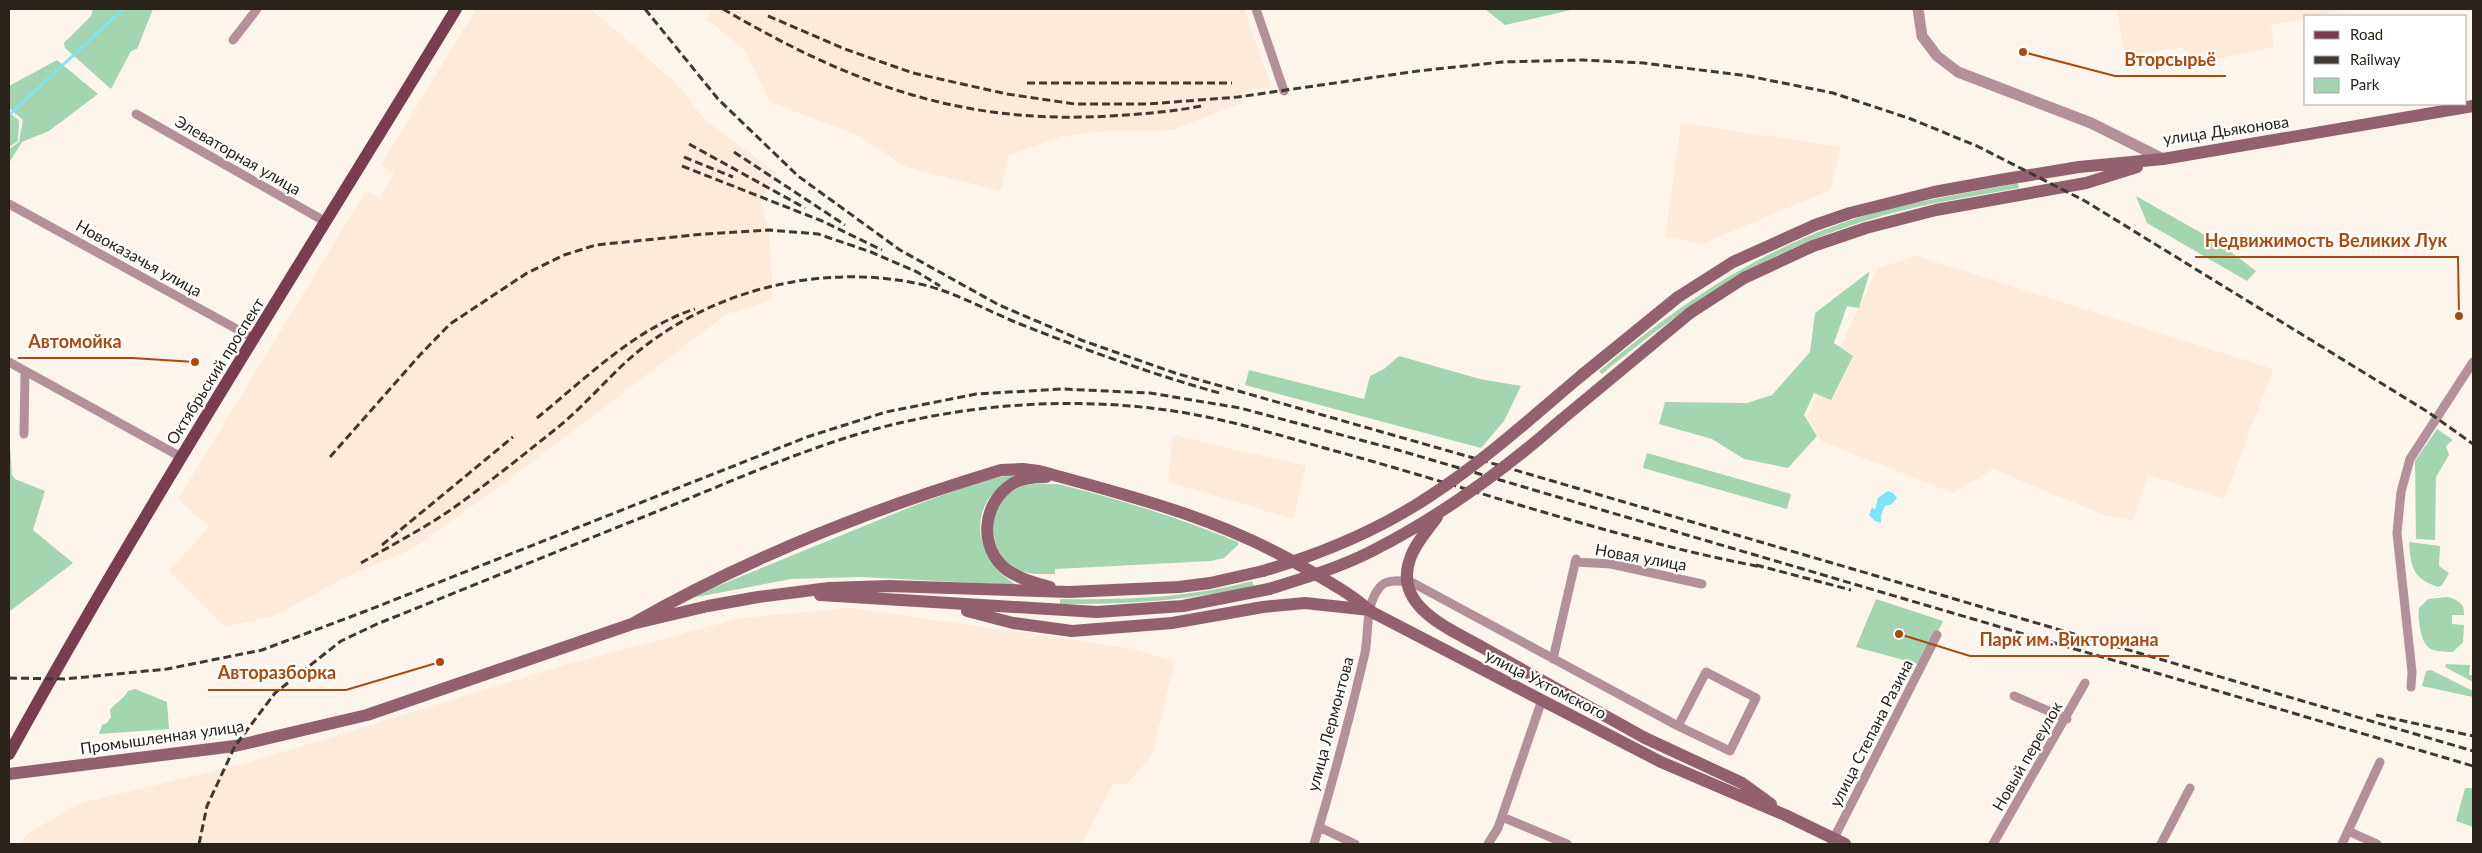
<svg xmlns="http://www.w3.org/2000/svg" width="2482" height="853" viewBox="0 0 2482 853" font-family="Lato,sans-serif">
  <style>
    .built { fill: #fcebdb }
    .green { fill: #a3d5b1 }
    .water { fill: #7ee5f9 }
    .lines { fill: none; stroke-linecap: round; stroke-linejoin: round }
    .stream { stroke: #7ee5f9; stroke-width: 3 }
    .minor { stroke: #b4909a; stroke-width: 9 }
    .tertiary { stroke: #b4909a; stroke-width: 11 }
    .secondary { stroke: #92606f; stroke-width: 12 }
    .primary { stroke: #783d51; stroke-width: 12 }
    .rail { stroke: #413931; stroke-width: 3; stroke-dasharray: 8 4; stroke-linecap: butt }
    .secondary-bridge { stroke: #92606f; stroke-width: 12 }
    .labels { text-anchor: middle; stroke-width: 4.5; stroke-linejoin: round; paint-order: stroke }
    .street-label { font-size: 16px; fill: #2b231b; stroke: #fff }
    .leader { fill: none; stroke: #ac490e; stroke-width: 2 }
    .callout-dot { fill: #ac490e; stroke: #fff; stroke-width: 2 }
    .callout-label { font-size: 18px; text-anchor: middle; font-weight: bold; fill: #ac490e; stroke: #fff; stroke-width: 4.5; stroke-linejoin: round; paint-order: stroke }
  </style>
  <rect width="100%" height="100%" fill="#fdf4ec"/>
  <path class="built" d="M 476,9 L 591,9 L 676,83 L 705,120 L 777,173 L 761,201 L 769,230 L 773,298 L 751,308 L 727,314 L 503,484 L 412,549 L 346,577 L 274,616 L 225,627 L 169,571 L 209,527 L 178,499 L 366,191 L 379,198 L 394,173 L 381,165 Z
    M 714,9 L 1244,9 L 1272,87 L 1244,91 L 1244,102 L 1172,130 L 1117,130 L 1062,136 L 1009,155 L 1001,191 L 906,167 L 860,136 L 770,102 L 744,49 L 706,19 Z
    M 2117,9 L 2352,9 L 2271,25 L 2274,47 L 2202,62 L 2181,47 L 2125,56 Z
    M 1681,123 L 1841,147 L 1830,190 L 1702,244 L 1665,237 Z
    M 1917,256 L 2273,369 L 2224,499 L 2148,475 L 2133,521 L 2104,515 L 1993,469 L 1953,493 L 1821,441 L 1807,416 L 1878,268 Z
    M 1173,435 L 1306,466 L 1293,519 L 1168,482 Z
    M 852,608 L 1134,649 L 1175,662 L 1152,755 L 1127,784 L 1114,783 L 1081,844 L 18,844 L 29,833 L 78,804 L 254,761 L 561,666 L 741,618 Z"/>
  <path class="green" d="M 93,9 L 153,9 L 137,49 L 131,51 L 111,89 L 65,48 L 64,43 L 91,16 Z
    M 1485,9 L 1575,9 L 1505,25 Z
    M 57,60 L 98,94 L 49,131 L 22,142 L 9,163 L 9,149 L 19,142 L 23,120 L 9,108 L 9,86 Z
    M 9,113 L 19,120 L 18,141 L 9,147 Z
    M 2018,183 L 2019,188 C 1974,196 1929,203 1885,215 C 1770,247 1693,300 1602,374 L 1599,371 C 1688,297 1771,241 1884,210 C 1928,199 1973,192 2018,183 Z
    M 2136,196 L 2219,243 L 2256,271 L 2247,281 L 2147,223 Z
    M 1870,271 L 1859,308 L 1847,306 L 1834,343 L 1853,356 L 1831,400 L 1814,393 L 1804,415 L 1817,436 L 1788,468 L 1744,459 L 1712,439 L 1659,424 L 1665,402 L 1747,403 L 1772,395 L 1810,352 L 1815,313 Z
    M 1399,356 L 1480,379 L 1521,386 L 1504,421 L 1481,448 L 1245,385 L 1249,370 L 1364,399 L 1370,376 L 1384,369 Z
    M 9,429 L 12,475 L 15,479 L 45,491 L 33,530 L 73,563 L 9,612 Z
    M 2437,429 L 2453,440 L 2446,446 L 2449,455 L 2436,477 L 2435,540 L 2416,539 L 2415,461 Z
    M 1647,453 L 1791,494 L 1787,509 L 1643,468 Z
    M 1012,474 L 1015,477 C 964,503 973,557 1016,585 L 861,577 L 791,579 L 686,599 L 913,506 L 976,483 Z
    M 1058,484 C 1120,499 1179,518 1238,542 L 1238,545 L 1224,558 L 1211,561 L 1055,569 L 1055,574 C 1042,574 1027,575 1016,569 C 987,553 984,505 1016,489 C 1029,482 1044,484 1058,484 Z
    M 2409,542 L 2440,546 L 2439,566 L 2449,573 L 2442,585 L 2438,587 C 2412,578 2411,567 2409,542 Z
    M 1252,581 L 1254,586 C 1189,600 1126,605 1060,604 L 1060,599 C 1124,600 1190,598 1252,581 Z
    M 2448,597 C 2458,600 2465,604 2464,615 L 2452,615 L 2452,624 L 2464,625 L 2463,642 L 2453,652 C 2431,652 2424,650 2420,628 C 2419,621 2418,615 2419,608 L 2428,599 Z
    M 1876,599 L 1943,621 L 1922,665 L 1856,647 Z
    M 2446,664 L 2470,665 L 2469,675 L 2473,675 L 2473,682 L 2445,667 Z
    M 2431,670 L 2473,691 L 2473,697 L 2422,686 L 2426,671 Z
    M 135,689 L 167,702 L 169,729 L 99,734 L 102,725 L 107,723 L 111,717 L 110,710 C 116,702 123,700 128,691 Z
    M 2465,788 L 2473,788 L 2473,827 L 2456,821 Z"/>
  <path class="water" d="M 1888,491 L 1893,493 L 1897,498 L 1892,504 L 1885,506 L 1881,515 L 1881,523 L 1875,521 L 1869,515 L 1872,507 L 1875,510 L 1878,498 Z"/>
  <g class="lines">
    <path class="stream" d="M 9,115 L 123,9"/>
    <path class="minor" d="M 1256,9 L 1284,91
      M 233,40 L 257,9
      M 136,114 L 326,222
      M 9,204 L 255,339
      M 9,362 L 181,457
      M 24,434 L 25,371
      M 1575,562 L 1611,564 L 1702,584
      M 1553,659 L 1576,559
      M 2411,687 L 2412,672 L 2397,533 L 2401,492 L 2410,459 L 2473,362
      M 2014,696 L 2067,719
      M 1502,817 L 1567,844
      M 1319,827 L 1355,844
      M 2348,831 L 2377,844
      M 1832,842 L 1937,635
      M 1314,844 C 1333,781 1350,717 1365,653 C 1369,632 1365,604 1380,587 C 1387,578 1403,581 1413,583 L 1678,726 L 1730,751 L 1756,698 L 1706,672 L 1678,726
      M 1488,844 L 1498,828 L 1542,700
      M 1993,844 L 2085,683
      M 2161,844 L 2190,788
      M 2342,844 L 2380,762"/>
    <path class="tertiary" d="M 1918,9 L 1922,36 L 1937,56 L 1958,72 L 2091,123 L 2163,159"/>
    <path class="secondary" d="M 1582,375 L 1678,297 L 1733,262 L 1815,225 L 1850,213 L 1934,192 L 2000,180 L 2079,167 L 2163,159 L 2473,106
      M 1561,420 L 1690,313 L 1744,278 L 1813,246 L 1866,228 L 1936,210 L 2086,183 L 2137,167
      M 1046,477 C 1035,477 1021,478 1012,484 C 982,503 978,548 1007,570 C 1020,579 1035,583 1050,587
      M 820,595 L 1097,612 L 1183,606 L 1269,589
      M 967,611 L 1013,623 L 1072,631 L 1172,623 L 1263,607 L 1305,603 L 1370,610
      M 632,624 C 747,558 874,508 1001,470 L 1023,469 L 1039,471 C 1135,497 1223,519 1310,571 C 1331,583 1351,594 1370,611 L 1661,762 L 1785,815 L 1845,844
      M 1480,646 L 1645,738 L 1742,783 L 1771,804
      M 9,774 L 235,746 L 367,715 L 632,624 L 708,606 L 758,597 L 829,588 L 889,586 L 1069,592 L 1179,587 L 1210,583 L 1263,571"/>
    <path class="primary" d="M 9,754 C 149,500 306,256 456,9"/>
    <path class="rail" d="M 645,9 L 718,99 L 798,176 L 900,250 L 999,305 L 1081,340 L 1175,373 L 1498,465 L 2473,751
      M 723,9 C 850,83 960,125 1110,116 C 1141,114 1171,112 1201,106
      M 768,16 L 845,49 L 913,73 L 1007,94 L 1075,104 L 1148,104 L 1238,97 L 1418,71 L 1502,62 L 1582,60 L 1644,63 L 1748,76 L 1833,93 L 1911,119 L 1977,146 L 2085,201 L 2428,412 L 2473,444
      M 1027,83 L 1232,83
      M 689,144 L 805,208
      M 734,152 L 845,225
      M 684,157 L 733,177
      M 682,166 L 822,221 L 882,250
      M 537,418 C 585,379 636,328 695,309
      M 330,457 L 419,356 L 450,324 L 527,273 L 564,255 L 596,245 L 704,234 L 769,230 L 818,234 L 871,252 L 917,272 L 940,286
      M 382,545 L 513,437
      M 361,563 C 390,546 421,530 449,511 C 486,485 522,456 557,428 C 583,407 604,382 628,360 C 705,292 815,263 915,283 C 952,290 985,310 1020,324 C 1086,350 1154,375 1223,394
      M 1756,565 L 1851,590
      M 9,678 L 65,679 L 167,669 L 262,650 L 366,611 L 807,437 L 886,412 L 976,394 L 1062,389 L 1150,393 L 1240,408 L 1398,450 L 2473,766
      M 2376,715 L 2473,736
      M 199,844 L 207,806 L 235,746 L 275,693 L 341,641 L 377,624 C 469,587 561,550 653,513 C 731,482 810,445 891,425 C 985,402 1085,397 1180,412 C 1230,420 1279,435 1328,449 C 1472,488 1614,539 1762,567"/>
    <path class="secondary-bridge" d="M 1437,517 C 1428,530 1415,543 1410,559 C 1393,606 1448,628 1480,646
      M 1263,571 C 1321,554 1379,530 1430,496 C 1484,461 1532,417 1582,375
      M 1269,589 C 1304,578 1339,568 1372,551 C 1441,516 1503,471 1561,420"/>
  </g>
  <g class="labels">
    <g class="street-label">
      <text transform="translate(2226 130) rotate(-8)" y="6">улица Дьяконова</text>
      <text transform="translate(238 155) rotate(30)" y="6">Элеваторная улица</text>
      <text transform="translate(139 258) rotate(29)" y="6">Новоказачья улица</text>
      <text transform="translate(215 371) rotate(-58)" y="6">Октябрьский проспект</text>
      <text transform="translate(1641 557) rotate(10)" y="6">Новая улица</text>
      <text transform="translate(1546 684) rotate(27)" y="6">улица Ухтомского</text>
      <text transform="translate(1330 724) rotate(-75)" y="6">улица Лермонтова</text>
      <text transform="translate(1871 733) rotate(-63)" y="6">улица Степана Разина</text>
      <text transform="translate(162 737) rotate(-8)" y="6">Промышленная улица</text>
      <text transform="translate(2027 756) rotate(-60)" y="6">Новый переулок</text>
    </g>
  </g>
  <path class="leader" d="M2023 52L2115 76H2226M2459 316L2458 257H2195M195 362L132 358H18M1899 634L1970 656H2169M440 662L346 690H208"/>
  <g class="callout-dot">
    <circle cx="2023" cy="52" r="5"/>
    <circle cx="2459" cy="316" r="5"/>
    <circle cx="195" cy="362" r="5"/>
    <circle cx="1899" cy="634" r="5"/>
    <circle cx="440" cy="662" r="5"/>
  </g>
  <g class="callout-label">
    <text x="2170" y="66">Вторсырьё</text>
    <text x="2326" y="247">Недвижимость Великих Лук</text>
    <text x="75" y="348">Автомойка</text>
    <text x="2069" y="646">Парк им. Викториана</text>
    <text x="277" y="679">Авторазборка</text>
  </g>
  <rect width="2482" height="853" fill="none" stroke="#2b231b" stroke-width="20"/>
  <rect x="2304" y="15" width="162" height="90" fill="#ffffff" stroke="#aaa7a4"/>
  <rect x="2314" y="31" width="25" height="8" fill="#783d51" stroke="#aaa7a4"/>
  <text x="2350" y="40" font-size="15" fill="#2b231b">Road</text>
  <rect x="2314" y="56" width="25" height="8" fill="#413931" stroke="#aaa7a4"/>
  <text x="2350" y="65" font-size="15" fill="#2b231b">Railway</text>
  <rect x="2314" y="78" width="25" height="15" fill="#a3d5b1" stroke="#aaa7a4"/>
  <text x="2350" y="90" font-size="15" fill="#2b231b">Park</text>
</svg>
